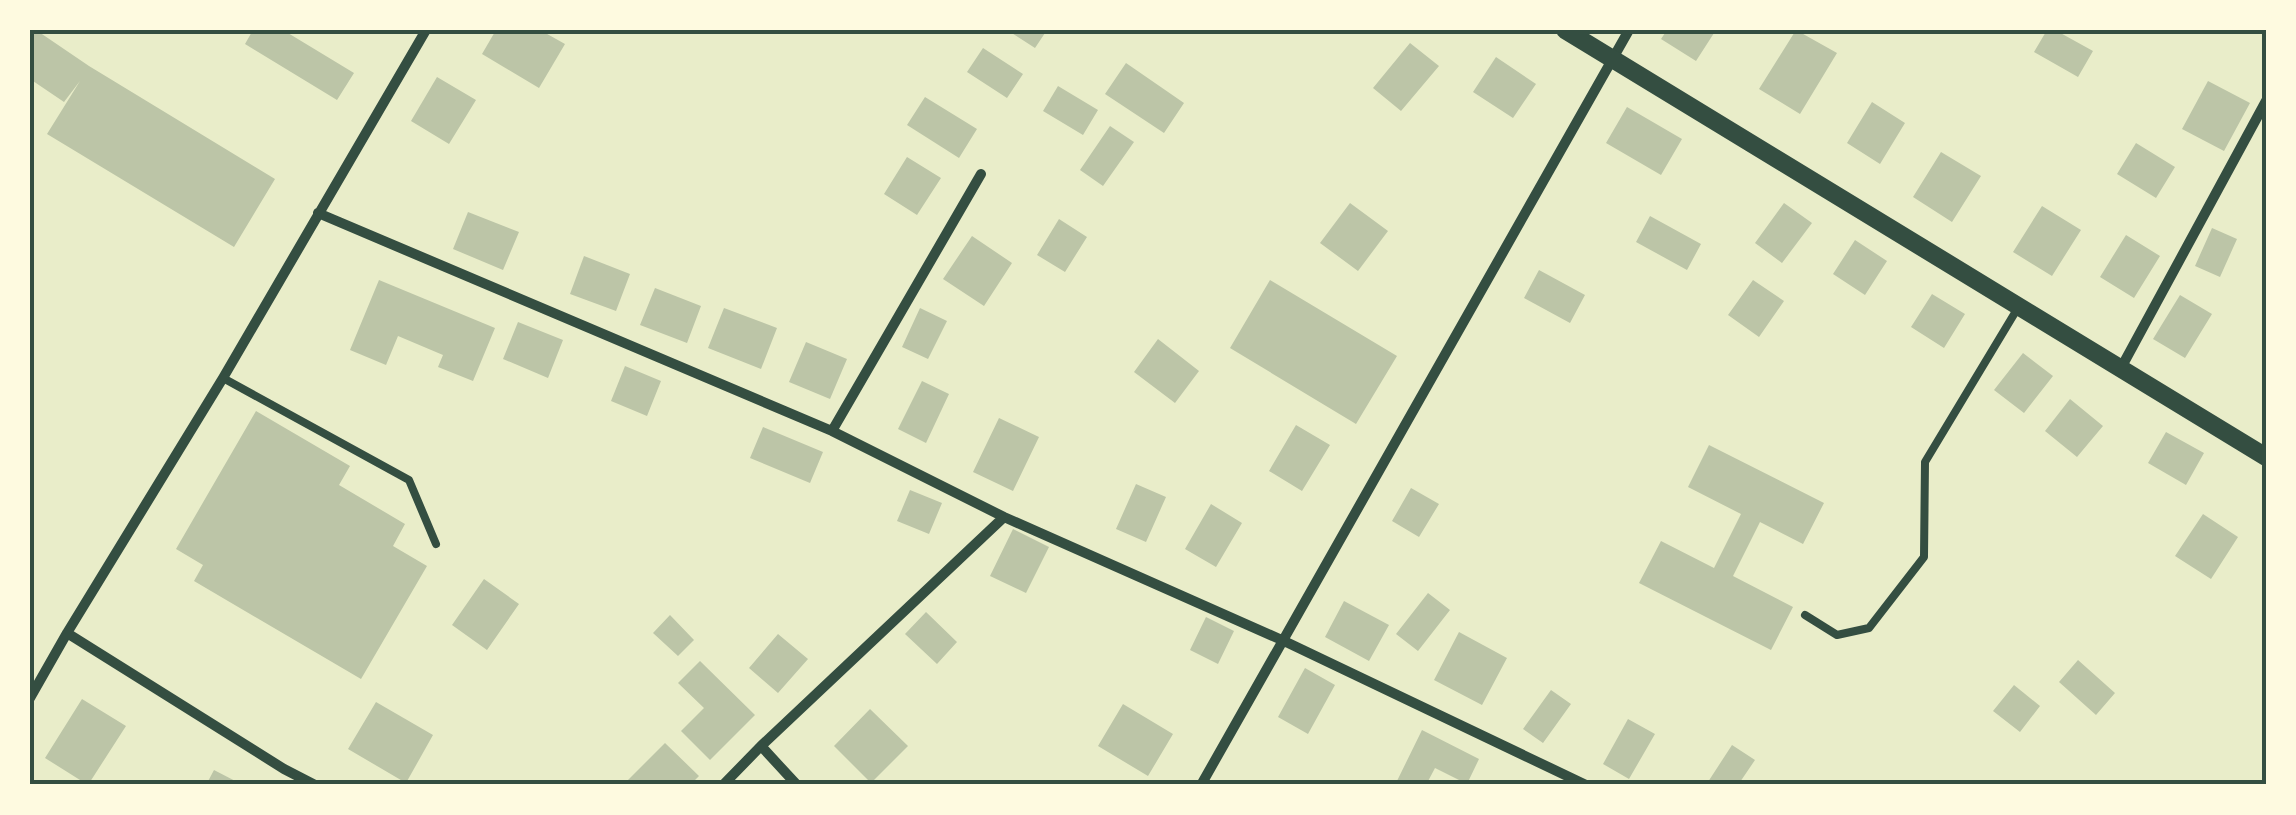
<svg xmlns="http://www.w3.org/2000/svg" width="2296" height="815" viewBox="0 0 2296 815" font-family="Lato,sans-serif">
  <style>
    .building { fill: #bcc5a7 }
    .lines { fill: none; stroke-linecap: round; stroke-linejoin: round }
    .service { stroke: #344e41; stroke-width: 8 }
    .minor { stroke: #344e41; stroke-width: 10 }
    .tertiary { stroke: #344e41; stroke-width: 18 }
    .neatline { fill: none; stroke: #344e41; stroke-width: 4 }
  </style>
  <rect width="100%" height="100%" fill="#e9edc9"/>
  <path class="building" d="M 30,30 L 36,30 L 89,66 L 275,179 L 234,247 L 47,134 L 80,81 L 64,102 L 30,79 Z
    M 253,30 L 283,30 L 354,73 L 337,100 L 245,44 Z
    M 496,30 L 540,30 L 565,44 L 539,88 L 482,54 Z
    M 1007,30 L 1047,30 L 1035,48 Z
    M 1667,30 L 1716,30 L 1696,61 L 1661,39 Z
    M 1796,30 L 1837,53 L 1800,114 L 1759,89 Z
    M 2047,30 L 2055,30 L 2093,51 L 2078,77 L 2034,52 Z
    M 1410,43 L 1439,66 L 1401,111 L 1373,88 Z
    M 983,48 L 1023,74 L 1007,98 L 967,72 Z
    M 1496,57 L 1536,84 L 1513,118 L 1473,92 Z
    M 1126,63 L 1184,103 L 1164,133 L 1105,94 Z
    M 437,77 L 476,100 L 449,144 L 411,121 Z
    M 2208,81 L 2250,103 L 2224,151 L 2182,129 Z
    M 1058,86 L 1098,110 L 1083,135 L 1043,111 Z
    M 925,97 L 977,129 L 959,158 L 907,125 Z
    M 1872,102 L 1905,123 L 1880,164 L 1847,143 Z
    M 1627,107 L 1682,139 L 1661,175 L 1606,143 Z
    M 1110,126 L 1134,142 L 1103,186 L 1080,170 Z
    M 2136,143 L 2175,167 L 2156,198 L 2117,174 Z
    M 1941,152 L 1981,176 L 1952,222 L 1913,197 Z
    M 907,157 L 941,178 L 917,215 L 884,194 Z
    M 1350,203 L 1388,231 L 1358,271 L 1320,243 Z
    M 1784,203 L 1812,223 L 1782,263 L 1755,243 Z
    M 2042,206 L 2081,230 L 2052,276 L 2013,252 Z
    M 468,212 L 519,232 L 503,270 L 453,249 Z
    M 1650,216 L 1701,244 L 1687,270 L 1636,242 Z
    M 1059,219 L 1087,237 L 1065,272 L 1037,255 Z
    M 2212,228 L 2237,239 L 2220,277 L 2195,266 Z
    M 2126,235 L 2160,256 L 2134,298 L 2100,277 Z
    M 972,236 L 1012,263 L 984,306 L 943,279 Z
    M 1855,240 L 1887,261 L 1865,295 L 1833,274 Z
    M 584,256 L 630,274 L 616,311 L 570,294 Z
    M 1539,270 L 1585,295 L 1570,323 L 1524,298 Z
    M 379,280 L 495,328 L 473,381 L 438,367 L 443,355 L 398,336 L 386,365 L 350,350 Z
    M 1270,280 L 1397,356 L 1356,424 L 1230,348 Z
    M 1753,280 L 1784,301 L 1759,337 L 1728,315 Z
    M 655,288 L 701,306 L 687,343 L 640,325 Z
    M 1932,294 L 1965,314 L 1944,348 L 1911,327 Z
    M 2180,295 L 2212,314 L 2185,358 L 2153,339 Z
    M 724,308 L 777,328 L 761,369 L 708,348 Z
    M 920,308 L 947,321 L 928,359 L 902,347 Z
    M 518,322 L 563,340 L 548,378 L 503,359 Z
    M 1158,339 L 1199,371 L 1175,403 L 1134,372 Z
    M 806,342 L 847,359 L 830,399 L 789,382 Z
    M 2023,353 L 2053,376 L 2024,413 L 1994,390 Z
    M 625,366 L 661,381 L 647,416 L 611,401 Z
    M 922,381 L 949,394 L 926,443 L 898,429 Z
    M 2070,399 L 2103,426 L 2077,457 L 2045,431 Z
    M 256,411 L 350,466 L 339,485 L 405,524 L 393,546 L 427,566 L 361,679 L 194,581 L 203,565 L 176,549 Z
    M 999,418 L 1039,437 L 1013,491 L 973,472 Z
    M 1296,425 L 1330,445 L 1302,491 L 1269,471 Z
    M 763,427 L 823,452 L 810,483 L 750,458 Z
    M 2166,432 L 2204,453 L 2186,485 L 2148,463 Z
    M 1709,445 L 1824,503 L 1803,544 L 1760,522 L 1733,576 L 1793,607 L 1771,650 L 1639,583 L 1661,541 L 1714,568 L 1741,514 L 1688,487 Z
    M 1136,484 L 1166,497 L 1146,542 L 1116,529 Z
    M 1411,488 L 1439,504 L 1419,537 L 1392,521 Z
    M 910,490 L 942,503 L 929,534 L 897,521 Z
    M 1211,504 L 1242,523 L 1216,567 L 1185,549 Z
    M 2203,514 L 2238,537 L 2211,579 L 2175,556 Z
    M 1013,529 L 1049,547 L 1026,593 L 990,576 Z
    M 484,579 L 519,604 L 487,650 L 452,625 Z
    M 1428,593 L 1450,610 L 1418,651 L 1396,634 Z
    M 1344,601 L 1389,625 L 1369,661 L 1325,637 Z
    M 926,612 L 957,642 L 937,664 L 905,634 Z
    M 670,615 L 694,640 L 678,656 L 653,633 Z
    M 1206,617 L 1234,631 L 1218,664 L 1190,650 Z
    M 1459,632 L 1507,658 L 1482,705 L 1434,680 Z
    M 778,634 L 808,659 L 778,693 L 749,668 Z
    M 2078,660 L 2115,693 L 2096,715 L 2059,682 Z
    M 700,661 L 755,715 L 710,760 L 681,731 L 704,708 L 678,683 Z
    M 1305,668 L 1335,685 L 1308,734 L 1278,717 Z
    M 2014,685 L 2040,706 L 2020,732 L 1993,711 Z
    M 1551,690 L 1571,704 L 1543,743 L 1523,729 Z
    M 82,699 L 126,726 L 88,785 L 45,758 Z
    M 376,702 L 433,735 L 406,783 L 348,749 Z
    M 1123,704 L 1173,734 L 1148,776 L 1098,746 Z
    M 870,709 L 908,746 L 871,783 L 834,746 Z
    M 1628,719 L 1655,734 L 1629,779 L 1603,764 Z
    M 1422,730 L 1479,759 L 1467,784 L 1435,768 L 1426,785 L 1396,783 Z
    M 665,743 L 699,776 L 690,785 L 627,785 L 625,783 Z
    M 1732,745 L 1755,760 L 1738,785 L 1706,785 Z
    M 214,770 L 243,785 L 206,785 Z"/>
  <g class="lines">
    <path class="service" d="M 223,378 L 409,480 L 436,544
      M 1805,615 L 1837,635 L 1869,628 L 1924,557 L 1925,462 L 2019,306"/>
    <path class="minor" d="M 318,213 L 832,431 L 1004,517 L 1284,641 L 1586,785
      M 2121,368 L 2266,101
      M 832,431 L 981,174
      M 67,633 L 284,769 L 315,785
      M 30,698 L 67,633 L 223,378 L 426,30
      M 761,746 L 797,785
      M 723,785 L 761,746 L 1004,517
      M 1201,785 L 1629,30"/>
    <path class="tertiary" d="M 1565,30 L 2266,457"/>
  </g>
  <rect width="2296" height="815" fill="none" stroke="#fefae0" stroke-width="65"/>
  <rect x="32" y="32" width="2232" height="750" class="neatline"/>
</svg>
